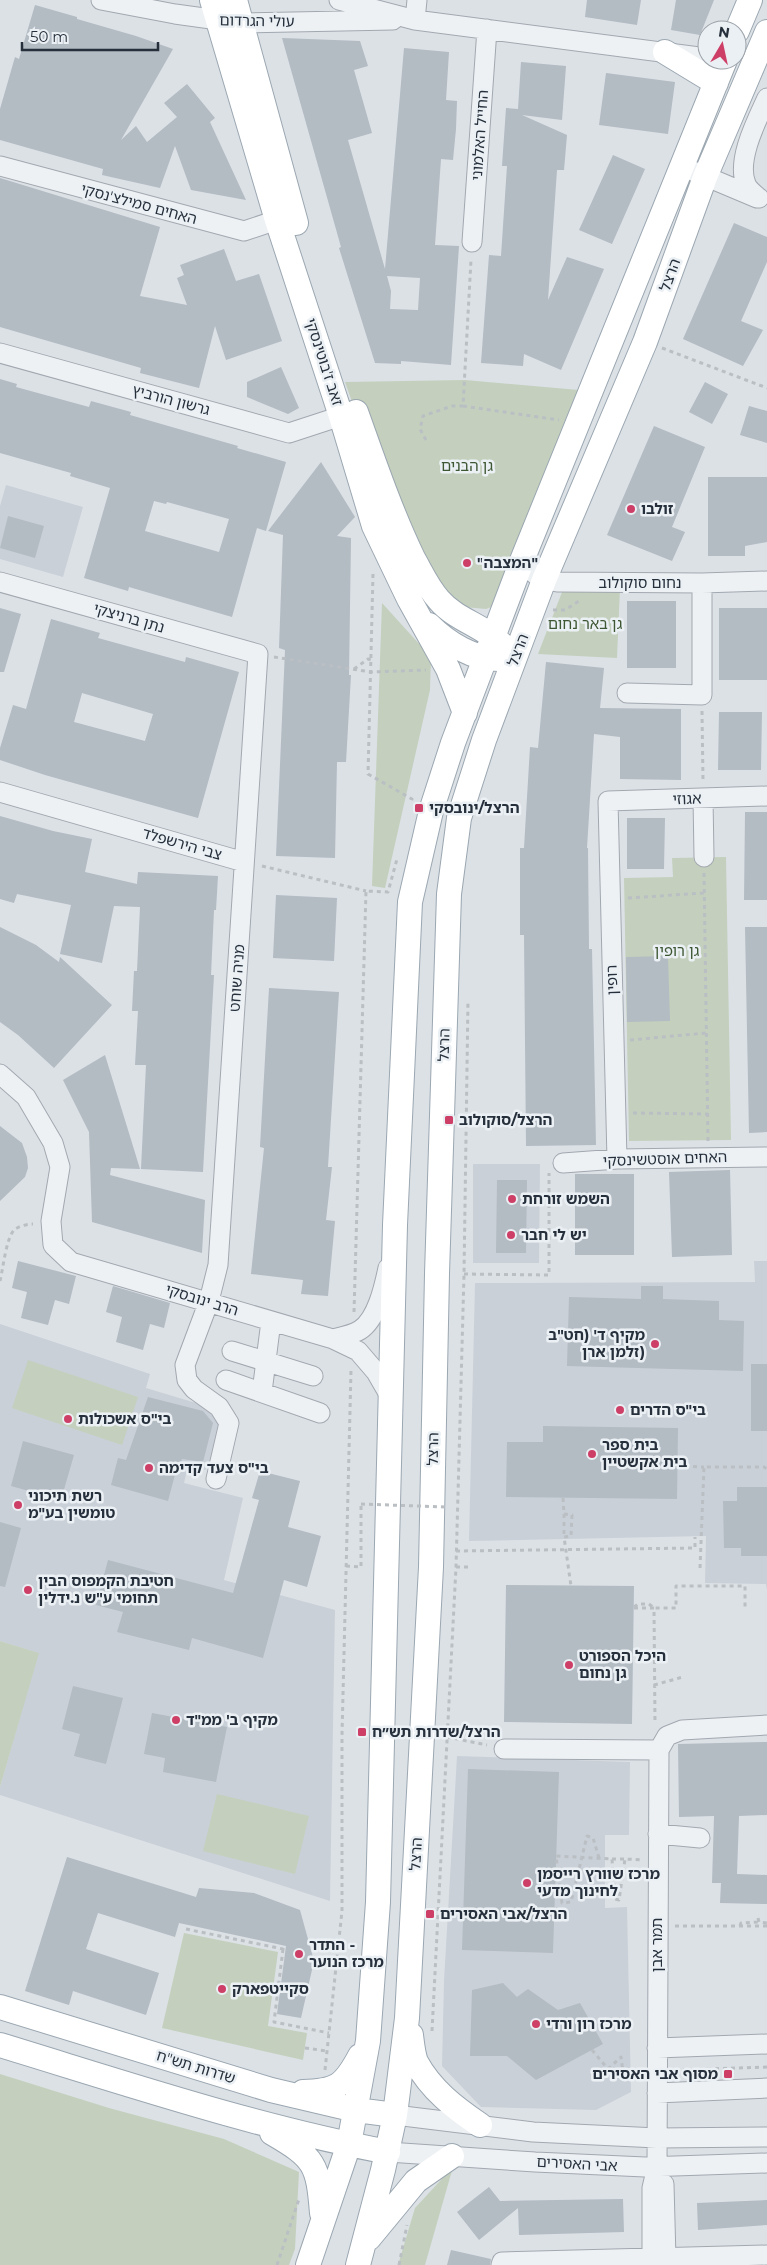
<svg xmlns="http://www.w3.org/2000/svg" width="767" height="2265" viewBox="0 0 767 2265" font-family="Montserrat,'Noto Sans Hebrew',sans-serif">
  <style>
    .built { fill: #cad0d8 }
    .green { fill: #c4d0bd }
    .building { fill: #b3bbc3; fill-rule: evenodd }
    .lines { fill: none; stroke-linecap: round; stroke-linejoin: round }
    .minor-casing { stroke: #a2a8b0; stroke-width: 21 }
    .major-casing { stroke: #9ba7b1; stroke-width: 26 }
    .path { stroke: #babfc4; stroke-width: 3; stroke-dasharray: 4 4; stroke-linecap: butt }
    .minor { stroke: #eef1f4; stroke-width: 19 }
    .major { stroke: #fff; stroke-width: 24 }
    .path-bridge { stroke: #babfc4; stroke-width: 3; stroke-dasharray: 4 4; stroke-linecap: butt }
    .poi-dot { fill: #cd3f66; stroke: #ebf0f4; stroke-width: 2 }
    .labels { text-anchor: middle; stroke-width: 5; stroke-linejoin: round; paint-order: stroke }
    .street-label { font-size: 15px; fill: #26303c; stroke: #ebf0f4 }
    .park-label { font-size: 15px; fill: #3e5733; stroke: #ebf0f4 }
    .poi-label { font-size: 15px; font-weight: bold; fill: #26303c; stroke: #ebf0f4; text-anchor: start }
  </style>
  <rect width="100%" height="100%" fill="#dce1e6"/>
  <path class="built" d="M 6,485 L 83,507 L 63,577 L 0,559 L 0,506 Z
    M 473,1164 L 540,1164 L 539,1263 L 473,1263 Z
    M 754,1261 L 767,1261 L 767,1590 L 766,1584 L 705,1583 L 706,1536 L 469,1541 L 475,1283 L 755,1282 Z
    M 0,1324 L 150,1374 L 146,1388 L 206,1406 L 219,1422 L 212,1461 L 205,1470 L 188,1466 L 184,1483 L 243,1498 L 224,1580 L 335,1610 L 330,1901 L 0,1795 L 0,1787 L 38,1653 L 0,1641 Z
    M 457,1756 L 630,1762 L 629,1835 L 605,1835 L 605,1908 L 627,1907 L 631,2092 L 596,2110 L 481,2107 L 442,2066 L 444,1981 Z"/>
  <path class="green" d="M 465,380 L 590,391 L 507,601 L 486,609 L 464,607 L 439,600 L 391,511 L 345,382 Z
    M 564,587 L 620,588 L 617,658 L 538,654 Z
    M 382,603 L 431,657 L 430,690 L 385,888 L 372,886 Z
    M 726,857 L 731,1140 L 629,1141 L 624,878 L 673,877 L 672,858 Z
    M 28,1360 L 138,1397 L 122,1445 L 12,1408 Z
    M 0,1641 L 39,1653 L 0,1787 Z
    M 217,1794 L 309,1816 L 295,1874 L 203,1851 Z
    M 184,1933 L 278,1952 L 268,2026 L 307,2033 L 303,2060 L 162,2028 Z
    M 0,2074 L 109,2108 L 224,2139 L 299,2172 L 295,2249 L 289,2265 L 0,2265 Z
    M 453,2167 L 425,2265 L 398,2265 L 415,2208 Z"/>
  <path class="building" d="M 587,0 L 641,0 L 637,25 L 585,17 Z
    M 676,0 L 714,0 L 700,35 L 671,30 Z
    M 35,5 L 77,17 L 77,19 L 136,36 L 173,49 L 121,140 L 136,126 L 147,142 L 177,117 L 164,103 L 187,84 L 215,118 L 210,122 L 246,200 L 191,190 L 175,146 L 160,188 L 102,175 L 103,169 L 0,140 L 0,109 L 15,57 L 19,59 Z
    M 282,38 L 360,41 L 368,66 L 354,70 L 372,133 L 348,140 L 385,269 L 404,48 L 449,52 L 446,100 L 457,101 L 456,129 L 453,160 L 441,159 L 435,245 L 459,246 L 451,365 L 401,361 L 401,364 L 375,363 L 339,248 L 341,247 ZM 387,276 L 420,278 L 418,310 L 390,309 L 391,291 Z
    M 521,62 L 566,66 L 562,120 L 522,115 L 567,135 L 564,170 L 557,170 L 548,300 L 567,257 L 604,269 L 561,370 L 524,354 L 523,366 L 481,363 L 489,255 L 501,256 L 507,166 L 502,166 L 506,108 L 518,109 Z
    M 606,73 L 675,82 L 668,134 L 599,125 Z
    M 613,155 L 645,169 L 612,244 L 579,230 Z
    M 0,178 L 160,227 L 140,296 L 187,305 L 177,278 L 184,275 L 180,265 L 224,249 L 236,281 L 259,274 L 282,341 L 226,360 L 215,326 L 199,388 L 140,373 L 141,368 L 0,327 Z
    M 734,223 L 767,237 L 767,262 L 741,321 L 763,330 L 743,366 L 683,339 Z
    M 281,367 L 299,408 L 288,414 L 247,397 L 247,382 Z
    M 0,379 L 17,384 L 16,387 L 89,407 L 91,401 L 131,412 L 130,415 L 238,446 L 237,448 L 286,462 L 266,531 L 257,528 L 232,617 L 129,587 L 128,591 L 84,578 L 110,488 L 70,476 L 71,473 L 0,453 ZM 154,501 L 166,504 L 167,502 L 229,519 L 219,552 L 145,531 Z
    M 705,382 L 728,394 L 712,424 L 689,412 Z
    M 749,406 L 767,411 L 767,443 L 740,435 Z
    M 654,426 L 705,447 L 672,527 L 685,532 L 672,561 L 607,535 Z
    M 321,462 L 355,517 L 337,536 L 351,538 L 349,675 L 351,675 L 346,762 L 337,762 L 335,858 L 276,856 L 285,650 L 279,648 L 283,535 L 268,531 Z
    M 708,477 L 767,477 L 767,542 L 745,546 L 745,556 L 708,556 Z
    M 8,516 L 44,526 L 35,558 L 0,548 Z
    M 627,601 L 676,601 L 676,668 L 627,668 Z
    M 0,608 L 21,614 L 4,672 L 0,672 Z
    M 719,608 L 767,608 L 767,680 L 719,680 Z
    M 51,619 L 100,633 L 98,638 L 185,662 L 186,657 L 239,672 L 198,818 L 45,775 L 0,760 L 0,748 L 13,705 L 26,709 ZM 82,693 L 153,714 L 145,741 L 74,722 Z
    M 546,662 L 604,668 L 600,708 L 681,709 L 681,780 L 620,779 L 620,737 L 594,734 L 587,848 L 588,848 L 589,949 L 592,949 L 596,1145 L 526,1146 L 524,935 L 520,935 L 520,848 L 524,848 L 530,747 L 538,748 Z
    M 719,712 L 762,712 L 761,770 L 718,770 Z
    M 745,812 L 767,812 L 767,900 L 744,900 Z
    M 0,816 L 53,831 L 92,839 L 85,872 L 137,884 L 138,872 L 218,876 L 216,910 L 214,910 L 211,975 L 214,975 L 203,1172 L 141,1169 L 146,1065 L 135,1065 L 138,1011 L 132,1011 L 134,971 L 137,971 L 140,907 L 114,906 L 102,963 L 60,954 L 71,905 L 17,894 L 14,903 L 0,899 Z
    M 627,818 L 665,818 L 664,869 L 627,869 Z
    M 276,895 L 337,898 L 334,961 L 273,958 Z
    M 0,927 L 36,945 L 59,962 L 60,957 L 112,1005 L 54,1068 L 18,1035 L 0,1022 Z
    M 745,927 L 767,927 L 767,1132 L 749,1133 Z
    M 668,956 L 670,1021 L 627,1022 L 626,957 Z
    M 269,988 L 339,992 L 328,1167 L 332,1167 L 326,1220 L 335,1221 L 328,1296 L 301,1294 L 303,1280 L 251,1274 L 264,1148 L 260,1147 Z
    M 105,1055 L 140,1169 L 111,1168 L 110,1175 L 205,1200 L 202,1253 L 92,1222 L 89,1132 L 63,1080 Z
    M 0,1126 L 22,1143 L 27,1157 L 28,1168 L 25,1177 L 0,1201 Z
    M 730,1170 L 732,1255 L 672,1257 L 669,1172 Z
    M 575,1174 L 634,1174 L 634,1255 L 575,1255 Z
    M 497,1180 L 527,1180 L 526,1253 L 496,1253 Z
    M 18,1261 L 76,1276 L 69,1304 L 55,1300 L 48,1325 L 21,1318 L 27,1292 L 12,1288 Z
    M 113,1286 L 170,1303 L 164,1328 L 150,1324 L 143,1350 L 116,1342 L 122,1317 L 106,1312 Z
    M 641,1286 L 663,1286 L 663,1299 L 719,1301 L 719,1320 L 744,1321 L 743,1371 L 567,1366 L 569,1297 L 641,1299 Z
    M 751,1364 L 767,1364 L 767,1431 L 751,1431 Z
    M 148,1397 L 203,1411 L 213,1423 L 203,1462 L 182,1459 L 179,1467 L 177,1467 L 168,1501 L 111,1485 L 118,1458 L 126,1460 Z
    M 543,1426 L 678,1428 L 677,1499 L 506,1497 L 507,1442 L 543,1442 Z
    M 23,1441 L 74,1455 L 61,1500 L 11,1486 Z
    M 260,1471 L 300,1481 L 288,1527 L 321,1536 L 307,1587 L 284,1580 L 263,1658 L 192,1638 L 189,1650 L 117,1632 L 123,1612 L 96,1605 L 108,1560 L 233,1593 L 259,1500 L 252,1498 Z
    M 737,1487 L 767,1487 L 767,1556 L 741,1556 L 741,1548 L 724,1548 L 723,1501 L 737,1501 Z
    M 0,1522 L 21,1528 L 5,1587 L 0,1586 Z
    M 506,1585 L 634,1586 L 632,1724 L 504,1722 Z
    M 73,1686 L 123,1698 L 106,1764 L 74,1756 L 80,1734 L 62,1729 Z
    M 152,1713 L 227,1727 L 216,1782 L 163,1772 L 165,1758 L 144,1754 Z
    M 767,1742 L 767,1815 L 739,1816 L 737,1874 L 767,1875 L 767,1904 L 720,1903 L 721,1883 L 712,1883 L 714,1816 L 679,1817 L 678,1744 Z
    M 468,1769 L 559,1772 L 553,1953 L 462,1950 Z
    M 67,1857 L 196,1897 L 199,1888 L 254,1893 L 300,1910 L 314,1961 L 301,2018 L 277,2014 L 286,1946 L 179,1923 L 175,1937 L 98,1913 L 86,1949 L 159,1973 L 146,2015 L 73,1991 L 69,2005 L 25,1991 Z
    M 503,1983 L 517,1997 L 528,1989 L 558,2010 L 580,2003 L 603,2044 L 536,2080 L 507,2056 L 470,2056 L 472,1990 Z
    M 489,2187 L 500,2201 L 623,2199 L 624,2232 L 519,2235 L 518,2208 L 479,2240 L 457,2212 Z
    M 767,2200 L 767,2225 L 698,2230 L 697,2203 Z
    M 451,2250 L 491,2259 L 490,2265 L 447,2265 Z"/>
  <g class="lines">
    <defs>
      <path id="minor" d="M 101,0 L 175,14 L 240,23 L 393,20
        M 339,0 L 415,20 L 707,58
        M 415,20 L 417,0
        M 0,166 L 244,231 L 277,220
        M 681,166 L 757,198
        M 759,198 C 754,194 748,189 746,184 C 736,160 757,120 767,98
        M 472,242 L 487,29
        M 0,353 L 289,433 L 341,416
        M 523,558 C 531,575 540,580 558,582 L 702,583 L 767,581
        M 0,582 L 258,654 L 218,1265 L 209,1301 L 185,1365 L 187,1380 L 194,1389 L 219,1407 L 229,1423 L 216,1479
        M 627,693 L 702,695 L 702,583
        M 0,792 L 244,862
        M 703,798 L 704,857
        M 0,1074 L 26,1097 L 53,1143 L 60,1167 L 51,1221 L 53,1245 L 71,1262 L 333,1339 L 358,1351 L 376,1372 L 391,1398
        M 617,1159 L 608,801 L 767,796
        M 563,1163 L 617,1159 L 767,1157
        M 333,1339 C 341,1337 352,1335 360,1330 C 377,1319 384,1287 388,1268
        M 232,1351 L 313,1376
        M 226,1380 L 320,1413
        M 262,1392 L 271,1321
        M 504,1749 L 659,1750
        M 658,1834 L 700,1838
        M 657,2048 L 767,2044
        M 657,2093 L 767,2088
        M 395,2115 L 533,2132 L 657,2138 L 767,2137
        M 388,2152 L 535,2162 L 645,2167 L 767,2163
        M 664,2184 L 666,2259
        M 652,2259 L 652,2188 L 657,2167 L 659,1750 L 667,1736 L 682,1730 L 767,1725
        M 501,2265 L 502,2262 L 767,2255"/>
      <path id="major" d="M 212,0 L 277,220 L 341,416 L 374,526 L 409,599 L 448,669 L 465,713
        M 235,0 L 296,223
        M 737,31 L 750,0
        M 665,52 L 716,83
        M 356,412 C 374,462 390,510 413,558 C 421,572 428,588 439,600 C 457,621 486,626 503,646
        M 429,625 C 447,643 474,660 500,659
        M 0,2007 L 271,2090 L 356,2110 L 395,2115
        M 411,2035 C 412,2043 413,2054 416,2062 C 431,2090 455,2108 480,2125
        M 0,2045 C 128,2084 256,2127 388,2152
        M 303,2092 C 337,2091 344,2086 360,2056
        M 272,2133 C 315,2158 318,2164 322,2213
        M 369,2238 L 416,2181 L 452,2156
        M 308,2265 L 349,2144 L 368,2041 L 378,1902 L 395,1225 L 410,902 L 431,811 L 453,743 L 523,558 L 725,60
        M 358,2265 L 383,2170 L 395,2115 L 407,2018 L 431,1567 L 437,1274 L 449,894 L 459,818 L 484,740 L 544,580 L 645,342 L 705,177 L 767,32"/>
    </defs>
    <use href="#minor" class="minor-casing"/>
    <use href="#major" class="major-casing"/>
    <path class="path" d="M 662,348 L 767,388
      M 463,406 L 559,420
      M 426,440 L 420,429 L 423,416 L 452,406 L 463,406 L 471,260
      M 373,574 L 368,774 L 412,799 L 411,802
      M 553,610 L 565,610 L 579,601
      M 274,657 L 371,672 L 426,670
      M 354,669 L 368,659 L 371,660
      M 702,711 L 703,780
      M 262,866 L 366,891
      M 704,873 L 708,1142
      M 628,898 L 704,893
      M 630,1040 L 706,1033
      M 633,1113 L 708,1114
      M 464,1274 L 549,1275 L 549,1173
      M 0,1281 C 3,1269 6,1239 14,1230 C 19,1226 27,1224 33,1224
      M 354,1312 L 366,891 L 388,892 L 397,859
      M 677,1466 L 704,1467
      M 563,1498 L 564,1514 L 572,1515 L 571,1536 L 564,1537 L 571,1586
      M 564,1514 L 564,1536
      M 456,1551 L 695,1548 L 695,1537
      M 346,1566 L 361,1567 L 361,1504
      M 456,1567 L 470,1567
      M 700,1568 L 704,1467 L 764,1467 L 767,1469
      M 634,1607 L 638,1604 L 649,1604 L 654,1608 L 676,1608 L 676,1586 L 745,1586 L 745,1609
      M 634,1608 L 654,1608 L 655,1724
      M 654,1685 L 683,1677
      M 447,1737 L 487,1745
      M 599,1858 L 593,1838 L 587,1836 L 571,1902 L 562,1903 L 556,1856 C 575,1857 594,1858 612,1859 L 615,1899 L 619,1900 L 625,1859 L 643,1860
      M 612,1859 L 625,1859
      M 758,1918 L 759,1922 L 767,1923
      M 675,1926 L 767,1926
      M 740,1926 L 741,1923 L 759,1922
      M 186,1929 L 283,1949 L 283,1946
      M 283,1949 L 274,2022 L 329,2033
      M 432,2031 L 456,1567 L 464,1274 L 468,1000
      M 305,2048 L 327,2051
      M 592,2050 L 608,2069 L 624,2078
      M 608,2069 L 621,2057 L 624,2079 L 642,2079
      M 325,2070 L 342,1911 L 342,1735 L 351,1370
      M 675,2070 L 767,2067
      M 277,2265 L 299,2199
      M 399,2265 L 407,2225"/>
    <use href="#minor" class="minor"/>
    <use href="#major" class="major"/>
    <path class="path-bridge" d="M 361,1504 L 446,1507"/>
  </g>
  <g class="poi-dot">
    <circle cx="631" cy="509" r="5"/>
    <circle cx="467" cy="563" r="5"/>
    <rect x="414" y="803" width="10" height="10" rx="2.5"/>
    <rect x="444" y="1115" width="10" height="10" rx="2.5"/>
    <circle cx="512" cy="1199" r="5"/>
    <circle cx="511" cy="1235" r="5"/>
    <circle cx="655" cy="1344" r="5"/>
    <circle cx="620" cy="1410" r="5"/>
    <circle cx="68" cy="1419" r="5"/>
    <circle cx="592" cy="1454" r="5"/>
    <circle cx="149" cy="1468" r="5"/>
    <circle cx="18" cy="1505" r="5"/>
    <circle cx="28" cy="1590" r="5"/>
    <circle cx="569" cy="1665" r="5"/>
    <circle cx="176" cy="1720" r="5"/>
    <rect x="357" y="1727" width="10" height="10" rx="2.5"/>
    <circle cx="527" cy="1883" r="5"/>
    <rect x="425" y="1909" width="10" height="10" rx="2.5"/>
    <circle cx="299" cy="1954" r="5"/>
    <circle cx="222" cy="1989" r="5"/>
    <circle cx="536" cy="2024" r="5"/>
    <rect x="723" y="2069" width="10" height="10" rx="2.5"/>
  </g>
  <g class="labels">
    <g class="street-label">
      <text transform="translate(257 21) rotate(1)" y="5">עולי הגרדום</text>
      <text transform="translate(480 135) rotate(-86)" y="5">החייל האלמוני</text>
      <text transform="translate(139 204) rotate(15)" y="5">האחים סמילצ'נסקי</text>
      <text transform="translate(670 275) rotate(-70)" y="5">הרצל</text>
      <text transform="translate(324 362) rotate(72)" y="5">זאב ז'בוטינסקי</text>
      <text transform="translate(171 400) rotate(15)" y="5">גרשון הורביץ</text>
      <text x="640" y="588">נחום סוקולוב</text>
      <text transform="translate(129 618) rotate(16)" y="5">נתן ברניצקי</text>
      <text transform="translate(518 650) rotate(-69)" y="5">הרצל</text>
      <text transform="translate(687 799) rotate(-2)" y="5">אגוזי</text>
      <text transform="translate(182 844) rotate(16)" y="5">צבי הירשפלד</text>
      <text transform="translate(237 978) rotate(-86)" y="5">מניה שוחט</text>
      <text transform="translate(612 980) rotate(-92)" y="5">רופין</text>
      <text transform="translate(444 1045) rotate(-88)" y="5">הרצל</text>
      <text transform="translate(665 1159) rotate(-2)" y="5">האחים אוסטשינסקי</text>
      <text transform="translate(202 1300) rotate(17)" y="5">הרב ינובסקי</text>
      <text transform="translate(433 1449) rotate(-89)" y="5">הרצל</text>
      <text transform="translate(416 1854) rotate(-87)" y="5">הרצל</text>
      <text transform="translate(657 1945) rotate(-90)" y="5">תמר אבן</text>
      <text transform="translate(196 2067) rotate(17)" y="5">שדרות תש"ח</text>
      <text transform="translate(577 2164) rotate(3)" y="5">אבי האסירים</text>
    </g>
    <g class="park-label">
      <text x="467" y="471">גן הבנים</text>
      <text x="585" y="629">גן באר נחום</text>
      <text x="677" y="956">גן רופין</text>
    </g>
    <g class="poi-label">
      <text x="641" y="514">זולבו</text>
      <text x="477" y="568">"המצבה"</text>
      <text x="429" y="813">הרצל/ינובסקי</text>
      <text x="459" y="1125">הרצל/סוקולוב</text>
      <text x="522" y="1204">השמש זורחת</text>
      <text x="521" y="1240">יש לי חבר</text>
      <text x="645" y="1340" text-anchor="end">מקיף ד' (חט"ב<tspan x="645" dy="17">זלמן ארן)</tspan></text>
      <text x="630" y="1415">בי"ס הדרים</text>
      <text x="78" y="1424">בי"ס אשכולות</text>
      <text x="602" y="1450">בית ספר<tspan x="602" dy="17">בית אקשטיין</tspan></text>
      <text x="159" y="1473">בי"ס צעד קדימה</text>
      <text x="28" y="1501">רשת תיכוני<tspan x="28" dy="17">טומשין בע"מ</tspan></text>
      <text x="38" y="1586">חטיבת הקמפוס הבין<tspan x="38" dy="17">תחומי ע"ש נ.ידלין</tspan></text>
      <text x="579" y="1661">היכל הספורט<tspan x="579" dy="17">גן נחום</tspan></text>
      <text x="186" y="1725">מקיף ב' ממ"ד</text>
      <text x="372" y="1737">הרצל/שדרות תש״ח</text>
      <text x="537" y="1879">מרכז שוורץ רייסמן<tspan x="537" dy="17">לחינוך מדעי</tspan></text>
      <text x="440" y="1919">הרצל/אבי האסירים</text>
      <text x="309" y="1950">התדר -<tspan x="309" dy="17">מרכז הנוער</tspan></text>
      <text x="232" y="1994">סקייטפארק</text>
      <text x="546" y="2029">מרכז רון ורדי</text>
      <text x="718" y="2079" text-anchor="end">מסוף אבי האסירים</text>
    </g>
  </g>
  <g transform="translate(722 45) rotate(9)"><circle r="24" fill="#ebf0f4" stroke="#9ca3aa"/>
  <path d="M0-4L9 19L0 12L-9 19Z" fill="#cd3f66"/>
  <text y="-8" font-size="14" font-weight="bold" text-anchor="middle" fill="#26303c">N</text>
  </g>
  <path d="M22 42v8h136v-8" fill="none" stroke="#26303c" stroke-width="2.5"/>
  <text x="30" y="42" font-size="15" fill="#26303c" stroke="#ebf0f4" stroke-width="4" paint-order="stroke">50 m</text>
</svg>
